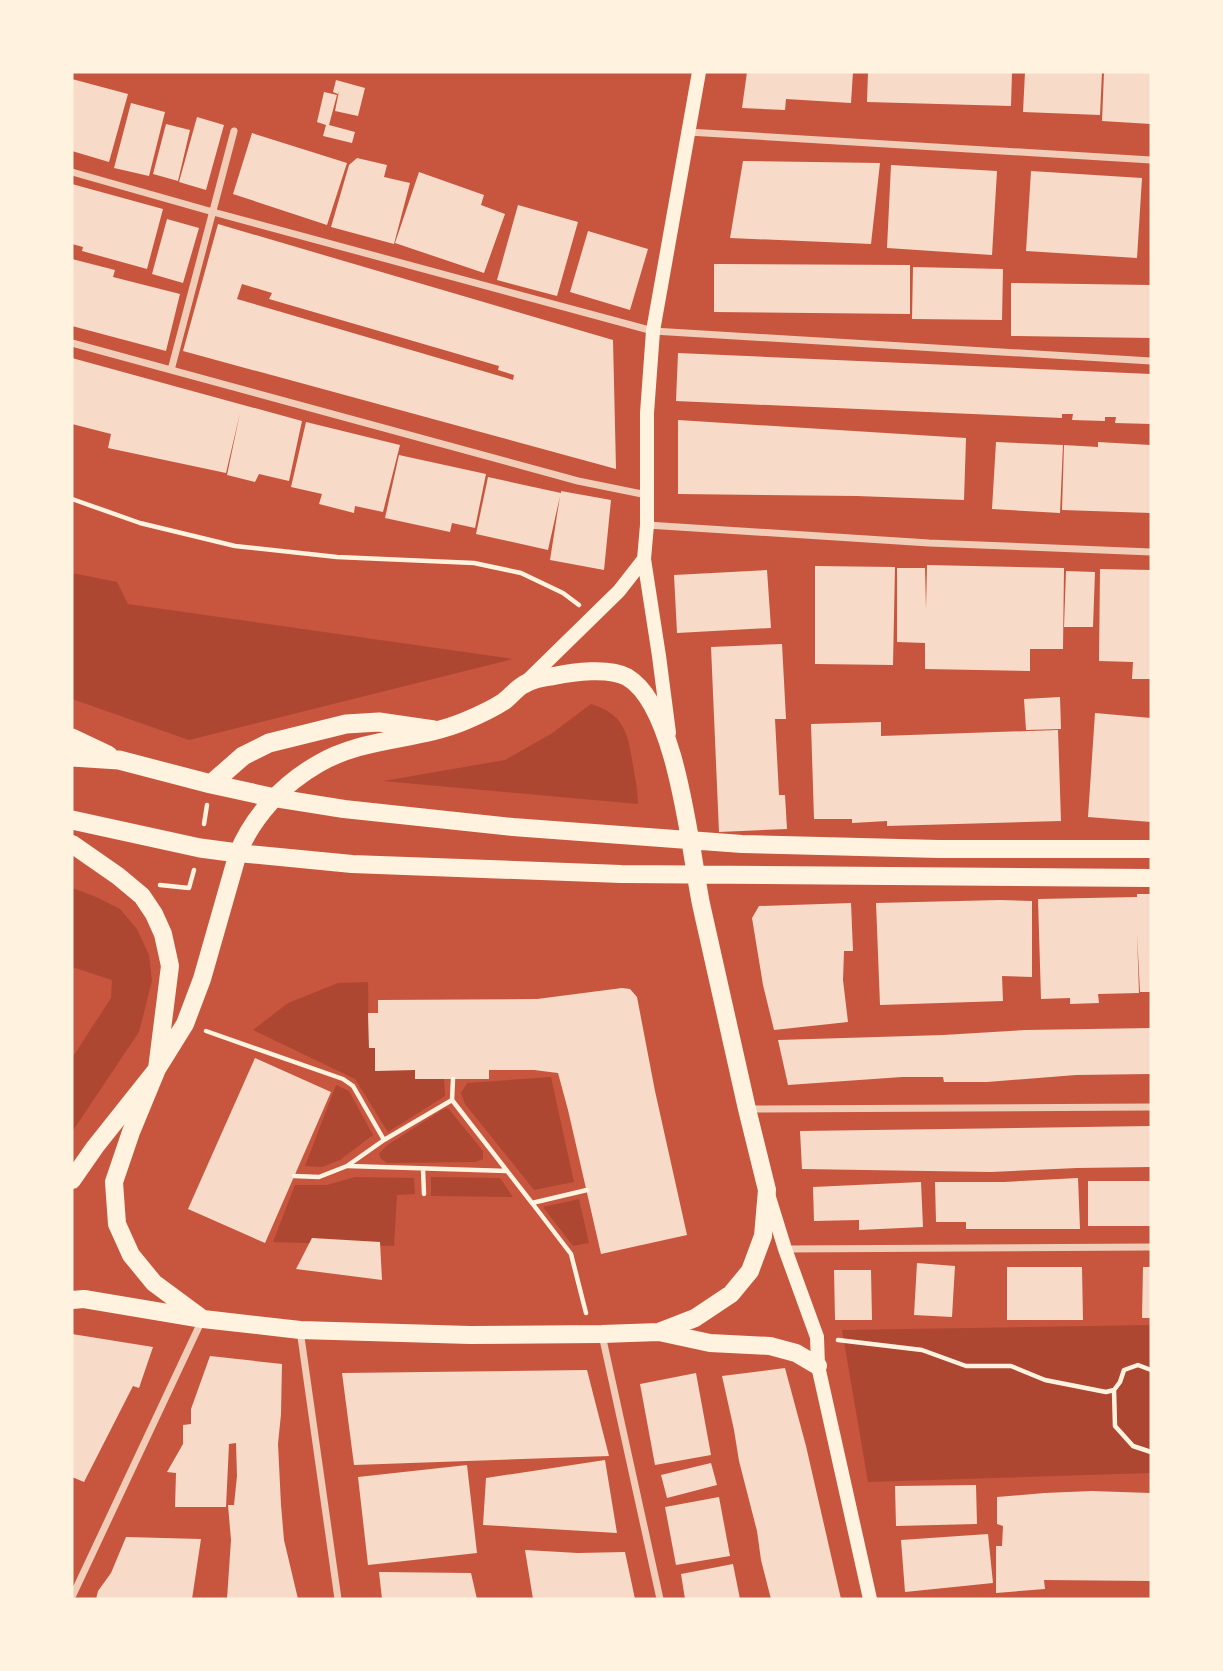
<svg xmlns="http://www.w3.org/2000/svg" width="1223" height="1671" viewBox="0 0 1223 1671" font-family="Quicksand,sans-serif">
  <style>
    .green { fill: #ae4732 }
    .building { fill: #f7dbc8; fill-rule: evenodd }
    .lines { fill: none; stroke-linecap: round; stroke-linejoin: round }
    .path { stroke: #fff3e0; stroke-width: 4.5 }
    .minor { stroke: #f1ccb7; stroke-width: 7 }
    .secondary { stroke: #fff3e0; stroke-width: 14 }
    .primary { stroke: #fff3e0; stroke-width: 18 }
    .trunk { stroke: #fff3e0; stroke-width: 19 }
  </style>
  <rect width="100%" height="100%" fill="#c8553d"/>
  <path class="green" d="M 72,573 L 117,582 L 128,604 L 513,659 L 189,740 L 72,699 Z
    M 591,704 C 624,714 628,733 633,765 C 635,778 638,791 638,804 L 383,781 L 505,760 L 551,734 Z
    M 72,888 L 94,896 L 120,909 L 137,929 L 149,955 L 152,981 L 139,1032 L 72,1132 L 72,1058 L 111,998 L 112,980 L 72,967 Z
    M 368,982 L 369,1047 L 375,1048 L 375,1071 L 415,1070 L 415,1079 L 444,1079 L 445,1096 L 388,1132 L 355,1079 L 253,1030 L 288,1003 L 338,983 Z
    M 551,1077 L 574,1182 L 534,1190 L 465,1104 L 461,1093 L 467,1083 Z
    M 336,1085 L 349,1091 L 373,1135 L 340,1160 L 322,1167 L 305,1166 Z
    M 448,1108 L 483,1151 L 483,1159 L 476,1162 L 387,1163 L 381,1159 L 379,1154 L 386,1146 L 442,1110 Z
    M 355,1177 L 414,1178 L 415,1194 L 397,1195 L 394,1246 L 273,1242 L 295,1185 L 327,1185 Z
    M 431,1177 L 500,1178 L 513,1197 L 431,1196 Z
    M 579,1199 L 589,1243 L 573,1246 L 543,1207 Z
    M 1151,1325 L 1151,1473 L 868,1482 L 842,1330 Z"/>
  <path class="building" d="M 747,72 L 853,72 L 851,103 L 786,99 L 785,110 L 742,108 Z
    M 868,72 L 1012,72 L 1011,106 L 867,102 Z
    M 1025,72 L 1102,72 L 1100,115 L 1023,112 Z
    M 1104,72 L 1151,72 L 1151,124 L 1102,121 Z
    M 72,79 L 128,94 L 109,162 L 72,151 Z
    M 336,80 L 365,88 L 358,116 L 335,111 L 339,91 L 338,94 L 333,92 Z
    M 324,92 L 337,95 L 329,125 L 355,132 L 352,143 L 323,136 L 326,125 L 317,122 Z
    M 131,103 L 165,112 L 149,176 L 114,168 Z
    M 197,117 L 224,125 L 206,190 L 179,182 Z
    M 166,124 L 190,130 L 178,181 L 153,174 Z
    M 252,133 L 347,163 L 327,225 L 233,194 Z
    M 357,158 L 387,165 L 384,177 L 410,183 L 394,244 L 331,227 L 349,165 Z
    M 743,161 L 880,163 L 871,244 L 730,238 Z
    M 891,165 L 997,171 L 992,255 L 887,248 Z
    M 1031,171 L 1142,178 L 1137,258 L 1026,251 Z
    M 419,172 L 484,195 L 481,205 L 505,214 L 484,273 L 395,243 Z
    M 72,184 L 163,209 L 147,269 L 82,251 L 83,247 L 72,244 Z
    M 518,205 L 578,222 L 557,296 L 497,280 Z
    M 167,219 L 199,228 L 183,283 L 152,274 Z
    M 218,224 L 613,340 L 616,469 L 183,351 ZM 242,284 L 272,293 L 269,299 L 499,366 L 498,370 L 514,375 L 513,380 L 237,299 Z
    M 588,231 L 648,249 L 630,310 L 570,292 Z
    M 72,259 L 115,270 L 113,277 L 180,294 L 166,351 L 72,326 Z
    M 714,264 L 910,265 L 910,314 L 714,312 Z
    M 913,267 L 1003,269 L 1002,320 L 912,319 Z
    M 1011,283 L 1151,285 L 1151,338 L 1011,336 Z
    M 678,353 L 1151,374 L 1151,424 L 1115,423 L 1116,417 L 1105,417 L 1105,421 L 1072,420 L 1073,414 L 1062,414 L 1062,418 L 676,401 Z
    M 72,358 L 302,421 L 289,481 L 259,474 L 255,482 L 227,475 L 240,413 L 226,473 L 108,448 L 111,434 L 72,424 Z
    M 678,420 L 966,438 L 964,500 L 857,496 L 678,494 Z
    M 306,422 L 400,445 L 383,512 L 355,506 L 354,513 L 319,504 L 322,494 L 291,487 Z
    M 996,442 L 1063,445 L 1060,513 L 992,509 Z
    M 1098,442 L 1151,445 L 1151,513 L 1062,510 L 1064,445 L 1098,447 Z
    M 399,455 L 486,474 L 475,528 L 452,523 L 450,532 L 385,518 Z
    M 488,477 L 561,493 L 561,491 L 611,500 L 604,570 L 550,560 L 560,496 L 548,550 L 476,534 Z
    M 927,565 L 1064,568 L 1063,649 L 1030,649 L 1030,671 L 925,669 L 925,643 L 897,642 L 897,568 L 925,568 L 926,609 Z
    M 815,566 L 895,567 L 893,665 L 815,664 Z
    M 1100,569 L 1151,570 L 1151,679 L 1132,679 L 1133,662 L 1099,661 Z
    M 767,570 L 771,628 L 677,633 L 674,575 Z
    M 1066,571 L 1095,572 L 1093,627 L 1064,627 Z
    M 782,644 L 786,719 L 775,719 L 779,795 L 785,795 L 787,829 L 719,832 L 711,647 Z
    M 1060,697 L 1061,729 L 1026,730 L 1024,699 Z
    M 1095,713 L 1151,718 L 1151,822 L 1088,817 Z
    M 881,722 L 881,736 L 1058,730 L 1061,821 L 887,826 L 887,821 L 852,823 L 852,819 L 814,819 L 811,724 Z
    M 1137,894 L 1151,894 L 1151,992 L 1140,992 L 1137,934 L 1139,993 L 1098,994 L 1099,1003 L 1070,1004 L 1070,998 L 1041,999 L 1038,899 L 1137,897 Z
    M 1000,900 L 1032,901 L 1032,977 L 1002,976 L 1003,1001 L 880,1005 L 876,903 Z
    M 851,903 L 853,951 L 844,951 L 843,980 L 848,1022 L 774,1030 L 763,985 L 752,918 L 759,906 Z
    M 622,988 L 630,989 L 637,997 L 655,1091 L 687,1235 L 601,1254 L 568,1110 L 558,1073 L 534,1070 L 489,1070 L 489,1079 L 415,1079 L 415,1070 L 375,1071 L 375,1048 L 369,1048 L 368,1013 L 378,1013 L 378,1000 L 537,999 Z
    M 1151,1028 L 1151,1074 L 1076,1075 L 987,1082 L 944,1082 L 943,1077 L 902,1077 L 788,1085 L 778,1040 L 943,1035 L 1026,1030 Z
    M 255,1058 L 331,1092 L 265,1243 L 188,1209 Z
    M 1151,1126 L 1151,1167 L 1077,1168 L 991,1172 L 802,1169 L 800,1131 Z
    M 1078,1178 L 1080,1229 L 966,1229 L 966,1222 L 936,1222 L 935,1182 L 1004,1182 Z
    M 1088,1181 L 1151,1181 L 1151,1226 L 1088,1226 Z
    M 921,1182 L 923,1227 L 859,1230 L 859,1220 L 814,1221 L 813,1187 Z
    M 312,1238 L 380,1242 L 382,1280 L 296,1269 Z
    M 917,1263 L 955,1266 L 952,1317 L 914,1315 Z
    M 1007,1267 L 1082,1267 L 1083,1320 L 1007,1320 Z
    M 1143,1267 L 1151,1267 L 1151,1318 L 1142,1318 Z
    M 834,1270 L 871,1270 L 872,1320 L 835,1320 Z
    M 72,1334 L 153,1347 L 139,1388 L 133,1386 L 84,1482 L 72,1477 Z
    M 210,1356 L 282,1364 L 281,1414 L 278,1444 L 281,1505 L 284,1540 L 298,1599 L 227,1599 L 231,1540 L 228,1505 L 234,1505 L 237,1476 L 236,1443 L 229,1444 L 226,1507 L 175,1507 L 176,1473 L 167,1472 L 183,1444 L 183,1425 L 191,1424 L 191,1409 Z
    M 785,1368 L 806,1446 L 841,1599 L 771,1599 L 761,1560 L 757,1531 L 739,1461 L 734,1430 L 722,1376 Z
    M 587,1370 L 609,1456 L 354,1465 L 342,1373 Z
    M 696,1373 L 711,1455 L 655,1465 L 640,1384 Z
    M 605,1460 L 617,1533 L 483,1525 L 486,1478 Z
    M 711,1463 L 717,1485 L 667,1498 L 661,1475 Z
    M 467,1465 L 477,1553 L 368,1565 L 358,1477 Z
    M 976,1485 L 977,1524 L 896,1526 L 895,1486 Z
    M 1092,1491 L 1151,1493 L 1151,1581 L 1044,1580 L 1045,1589 L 996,1593 L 996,1546 L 1002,1546 L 1003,1526 L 997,1524 L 997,1497 L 1044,1493 Z
    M 719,1497 L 730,1556 L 676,1565 L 665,1507 Z
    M 988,1534 L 993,1583 L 905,1592 L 901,1540 Z
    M 126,1537 L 201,1539 L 192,1599 L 96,1599 L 98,1591 L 111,1573 Z
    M 525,1550 L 578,1553 L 625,1552 L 635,1599 L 533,1599 Z
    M 733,1564 L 740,1599 L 685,1599 L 681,1574 Z
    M 379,1572 L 471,1573 L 477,1599 L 382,1599 Z"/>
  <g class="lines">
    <path class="path" d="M 72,499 L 140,523 L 235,546 L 337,557 L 474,563 L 521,573 L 563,593 L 579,605
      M 204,824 L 207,805
      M 160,885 L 189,888 L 194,870
      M 206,1031 L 343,1079 L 353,1086 L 384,1140
      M 452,1100 L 532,1203 L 587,1190
      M 348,1166 L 507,1171
      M 423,1169 L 424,1194
      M 294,1176 L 319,1177 L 347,1166 L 384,1140 L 452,1100 L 453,1079
      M 532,1203 L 571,1254 L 586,1313
      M 838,1340 L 922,1350 L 966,1366 L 1011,1366 L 1045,1380 L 1106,1392 L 1114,1390 L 1120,1382 L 1124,1370 L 1138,1365 L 1151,1370
      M 1114,1390 L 1115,1426 L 1133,1446 L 1151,1452"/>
    <path class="minor" d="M 688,132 L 1151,160
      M 72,172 L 213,212 L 653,331 L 1151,361
      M 72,343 L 578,481 L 647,495
      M 171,370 L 234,131
      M 647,525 L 929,543 L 1151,552
      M 748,1109 L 1151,1107
      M 785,1249 L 1151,1247
      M 300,1330 L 338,1599
      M 602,1335 L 660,1599
      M 72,1597 L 202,1320"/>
    <path class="secondary" d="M 527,681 L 619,591 L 644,559
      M 669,733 L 659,656 L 644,559 L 647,525 L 647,413 L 653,331 L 699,72
      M 768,1194 L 785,1249 L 817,1337 L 818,1366 L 870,1599"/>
    <path class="primary" d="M 275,798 L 344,809 L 513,827 L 742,844 L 939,849 L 1151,849
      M 72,844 L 118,876 L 142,896 L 154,914 L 163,934 L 170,966 L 157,1069 L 131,1132 L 114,1182 L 117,1224 L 131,1255 L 154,1283 L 200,1317
      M 238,853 L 352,864 L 621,874 L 1151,878
      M 72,1180 L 95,1147 L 157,1069 L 185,1024 L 202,979 L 238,853 C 253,816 283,784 318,764 C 363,737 418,741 465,721 C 477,716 492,709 503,702 C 510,697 516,689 523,685 C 531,680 544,677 554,676 C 573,672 609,667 627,677 C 677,706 690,849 701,904 L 747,1109 L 767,1190 L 763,1236 L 750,1271 L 731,1294 L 695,1318 L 659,1332
      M 72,1300 L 84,1299 L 203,1319 L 300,1330 L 470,1335 L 602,1334 L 659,1332 L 710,1343 L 770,1346 L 796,1353 L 818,1366"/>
    <path class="trunk" d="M 72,738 L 108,755
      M 72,757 L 119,760 L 211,784 L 275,798
      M 211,784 L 243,756 L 269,743 L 346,724 L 379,722 L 434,730
      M 72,820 L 200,848 L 238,853"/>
  </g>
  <rect width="1223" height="1671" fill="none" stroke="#fff3e0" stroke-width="147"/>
</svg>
